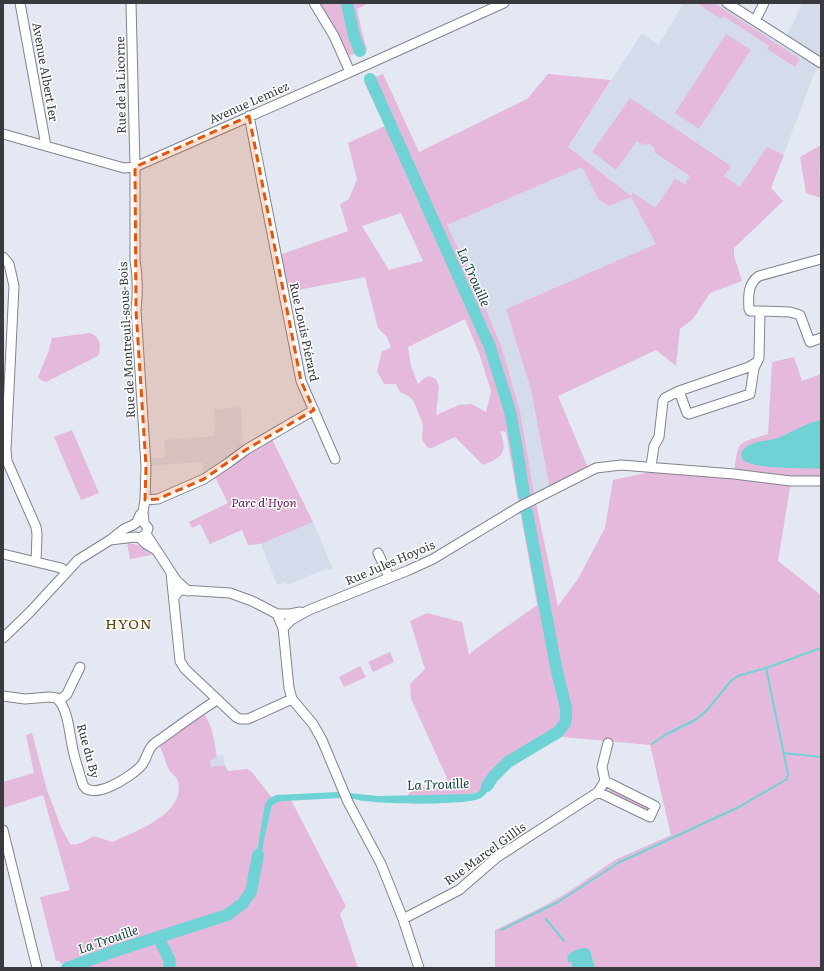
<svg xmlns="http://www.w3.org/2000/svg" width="824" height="971" viewBox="0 0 824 971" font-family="Literata,serif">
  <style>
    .built { fill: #d4dcec }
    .green { fill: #e5b9dc; fill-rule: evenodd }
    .water { fill: #6fd2d5 }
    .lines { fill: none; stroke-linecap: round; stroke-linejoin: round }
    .stream { stroke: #6fd2d5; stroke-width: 2 }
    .river { stroke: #6fd2d5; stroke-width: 12 }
    .minor-casing { stroke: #80848d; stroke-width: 11 }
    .minor { stroke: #fff; stroke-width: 9 }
    .marked { fill: #df570e; fill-opacity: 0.2; stroke: #df570e; stroke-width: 3; stroke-dasharray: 8 5; stroke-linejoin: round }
    .labels { text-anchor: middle; stroke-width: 3; stroke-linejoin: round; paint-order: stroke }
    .street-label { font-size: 12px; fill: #383a3e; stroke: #fff }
    .park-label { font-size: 12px; font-style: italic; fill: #5e1a55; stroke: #fff }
    .water-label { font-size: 13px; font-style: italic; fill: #0f3e3f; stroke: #fff }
    .quarter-label { font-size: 14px; letter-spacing: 1px; fill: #604107; stroke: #fff }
  </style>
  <rect width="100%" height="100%" fill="#e3e8f2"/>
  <path class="built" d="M 684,3 L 727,3 L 784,39 L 792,26 L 802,3 L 821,3 L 821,63 L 814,74 L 771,188 L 783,201 L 734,248 L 506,309 L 531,390 L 550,490 L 535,499 L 520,411 L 502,348 L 474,281 L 447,225 L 582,167 L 598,199 L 631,197 L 568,147 L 642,33 L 658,45 Z
    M 241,407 L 243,451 L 204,479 L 202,462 L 146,466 L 146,459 L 166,457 L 164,440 L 215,436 L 214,409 Z
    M 313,522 L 333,569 L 329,570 L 328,568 L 287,585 L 285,582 L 277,585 L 261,544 Z
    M 223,754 L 225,765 L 211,767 L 210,760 L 214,759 L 214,757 Z"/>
  <path class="green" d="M 320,3 L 369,3 L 357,9 L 361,28 L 367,50 L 348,56 Z
    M 697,3 L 714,3 L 800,59 L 795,67 L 767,49 L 769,46 L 723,16 L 721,19 Z
    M 726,34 L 751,50 L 699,129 L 675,113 Z
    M 383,74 L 419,152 L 527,99 L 548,74 L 611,80 L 568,147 L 631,196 L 633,193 L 655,208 L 675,179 L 685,184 L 690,176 L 655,153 L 654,147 L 649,144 L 644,145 L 637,141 L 616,170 L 592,152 L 630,98 L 731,166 L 724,176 L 740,187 L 767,147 L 784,155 L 771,188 L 783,201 L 734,248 L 734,256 L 742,281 L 710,293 L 693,319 L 680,329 L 676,366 L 656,350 L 558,396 L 589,470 L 550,490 L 531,390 L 506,309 L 656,244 L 631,197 L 609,206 L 598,199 L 582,167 L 447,225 L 474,281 L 502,348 L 520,411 L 535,499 L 558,606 L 578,579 L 605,528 L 613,480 L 650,472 L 651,466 L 734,474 C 738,440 736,444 768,434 L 772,362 L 794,357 L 802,381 L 821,374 L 821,480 L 791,481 L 778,561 L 821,595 L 821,968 L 595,968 L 590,950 C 580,949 574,948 568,957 L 574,962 L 571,966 L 572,968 L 495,968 L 495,930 L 544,906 L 565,894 L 615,860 L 671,835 L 650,745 L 552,736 L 508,762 L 506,759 L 494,770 L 478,792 L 464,795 L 406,797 C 416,783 428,788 444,789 L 447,778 L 411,699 L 410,684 L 425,669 L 410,621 L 427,613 L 462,622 L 469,655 L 474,650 L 537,605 L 506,432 L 500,431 C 508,452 503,458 483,465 L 455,437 L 432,448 L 428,448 C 416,434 427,433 421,419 C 418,413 416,404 412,399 C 405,392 400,396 396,384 L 384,384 L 377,371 L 382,351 L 391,348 L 387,337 L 378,328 L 365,277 L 283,293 L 276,256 L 348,231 L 340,204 L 349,199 L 357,179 L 348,143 L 385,126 L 364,82 ZM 401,213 L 423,261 L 389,270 L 362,226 ZM 465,319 L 479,353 L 491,391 L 486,412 L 472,404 L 459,405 L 436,415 L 439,387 L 436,379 L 429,376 L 423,379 L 418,384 L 411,366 L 408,347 Z
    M 821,145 L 821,165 L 819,168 L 821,172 L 821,198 L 806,193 L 800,157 Z
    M 89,333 C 102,337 101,346 98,356 L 46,382 L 42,381 L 38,377 L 49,350 L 52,338 Z
    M 72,430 L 99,493 L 81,500 L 54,437 Z
    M 270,435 L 313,522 L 261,544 L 248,545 L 242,530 L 210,544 L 200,524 L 192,528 L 189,522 L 228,503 L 213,473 Z
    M 127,543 L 138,545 L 152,555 L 130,559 Z
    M 390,652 L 394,662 L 373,672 L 368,662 Z
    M 360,666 L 366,677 L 344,687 L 339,677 Z
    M 204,714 C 213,726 214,742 217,756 L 215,757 L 215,759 L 210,760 L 211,767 L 225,765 L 228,771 L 247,769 L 251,771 L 273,799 L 269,804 L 265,835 L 272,806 L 280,801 L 291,800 L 346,906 L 340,914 L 358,968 L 175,968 L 171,954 L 162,939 L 172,928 L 133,939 L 60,964 L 60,961 L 56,961 L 40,897 L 70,890 L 43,795 L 3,808 L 3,782 L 34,773 L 26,735 L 32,733 L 47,790 L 61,827 L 70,844 C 79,846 86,840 94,836 L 112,842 C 134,832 186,814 178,782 C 177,776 170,773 168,768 C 164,758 163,750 157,742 Z
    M 612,788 L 649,807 L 649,810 L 647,812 L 609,793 L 609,791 Z
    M 158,942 L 168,964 L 166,968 L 78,968 Z"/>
  <path class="water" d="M 821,420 L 821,469 C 805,468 752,470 742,459 C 741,454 741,451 745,448 C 753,441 768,441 778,438 C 793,432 805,423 821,420 Z
    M 494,770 L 498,777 C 493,783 488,793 481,798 C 468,806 366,805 351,798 L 349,793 L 378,796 L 471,794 L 478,792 Z
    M 338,792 L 341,798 L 284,801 L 278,802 L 272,806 L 265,835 L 258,872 L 254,871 L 265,804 L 268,799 L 276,795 Z
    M 585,948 L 590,950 L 595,968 L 572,968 L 571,966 L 573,962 L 569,963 L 567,957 C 572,950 577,949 585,948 Z"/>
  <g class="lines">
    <path class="stream" d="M 652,744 L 665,735 L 697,719 L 707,710 L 731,681 L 738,676 L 766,668 L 821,648
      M 784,753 L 821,757
      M 546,919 L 564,941
      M 501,930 L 558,902 L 618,863 L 739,807 L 787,779 L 788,774 L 766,668"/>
    <path class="river" d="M 347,3 L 354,36 L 360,51
      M 370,79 L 490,347 L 510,411 L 517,449 L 524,495
      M 487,786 L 493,777 L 508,762 L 558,732 L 565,723 L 566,717 L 566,708 L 556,667 L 527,512
      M 158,937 L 170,961 L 169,968
      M 67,968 L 118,950 L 227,915 L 242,904 L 251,892 L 258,855"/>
    <defs>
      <path id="minor" d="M 20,3 L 46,146
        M 131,3 L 135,167 L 135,260 C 138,277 138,292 136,310 L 146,466 L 145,500 L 143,512 L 144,523 L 148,528 L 146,534 L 140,538
        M 314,3 L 334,36 L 350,72
        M 727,3 L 821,63
        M 755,21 L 764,3
        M 249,116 L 301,381 L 335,459
        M 3,134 L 124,168 L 135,167 L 373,62 L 504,3
        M 3,257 L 9,264 L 14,286 L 6,450 L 7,461 L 36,527 L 37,534 L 36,562
        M 760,311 L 750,311 L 749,309 C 748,296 748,283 759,276 L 821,259
        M 679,391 L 687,413 L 689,414 L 750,394 L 754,368 L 757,362
        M 651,466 L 654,446 L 659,437 L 663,401 L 665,398 L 679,391 L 749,367 L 757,362 L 759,358 L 760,311 L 790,312 L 800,315 L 810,342 L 821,338
        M 145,500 L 158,499 L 204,479 L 228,463 L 247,449 L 314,410
        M 146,534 L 176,580 L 188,591
        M 110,540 L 135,537 L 140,538 L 146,544 L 156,550
        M 378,553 L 389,577
        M 3,554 L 61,568 L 66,572
        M 171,573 L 180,661 L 185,669 L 236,717 L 240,719 L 248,719 L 292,699
        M 174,597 L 179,591 L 182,590 L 230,593 L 252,601 L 277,614 L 283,628 L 289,688 L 292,699 L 313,724 L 322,740 L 348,802 L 381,864 L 403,919 L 419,968
        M 277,614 L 290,614 L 300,612
        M 283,628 L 291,620 L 309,610 L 409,570 L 433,559 L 519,507 L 596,468 L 621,465 L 734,474 L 791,481 L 821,481
        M 3,638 L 30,612 L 78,560 L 110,540 L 124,529 L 133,525 L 137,522 L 140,515 L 143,512
        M 3,696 L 25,699 L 49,697 L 57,698 C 69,711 69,733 73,750 C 75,760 79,771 82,782 C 88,805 132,776 141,766 C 147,760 147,748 155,743 C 175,729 196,713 217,700
        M 59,701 L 67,694 L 80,667
        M 598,792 L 650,817 L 655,806 L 605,781
        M 3,830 L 37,968
        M 403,919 L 459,890 L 496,858 L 598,792 L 605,781 L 602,767 L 608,743"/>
    </defs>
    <use href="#minor" class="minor-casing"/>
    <use href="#minor" class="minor"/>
  </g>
  <path class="marked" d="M 249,116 L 301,381 L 314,410 L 247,449 L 204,479 L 158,499 L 145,500 L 146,466 L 136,310 L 135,167 Z"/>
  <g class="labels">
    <g class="street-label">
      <text transform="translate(45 72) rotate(80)" y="4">Avenue Albert Ier</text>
      <text transform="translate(121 85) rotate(-91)" y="4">Rue de la Licorne</text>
      <text transform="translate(249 103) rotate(-24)" y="4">Avenue Lemiez</text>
      <text transform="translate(304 332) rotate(78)" y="4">Rue Louis Piérard</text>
      <text transform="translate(127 340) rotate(-93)" y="4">Rue de Montreuil-sous-Bois</text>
      <text transform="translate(390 563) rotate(-23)" y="4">Rue Jules Hoyois</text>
      <text transform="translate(88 751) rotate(75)" y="4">Rue du By</text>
      <text transform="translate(485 854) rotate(-36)" y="4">Rue Marcel Gillis</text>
    </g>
    <g class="park-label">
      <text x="264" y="507">Parc d'Hyon</text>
    </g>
    <g class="water-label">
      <text transform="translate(474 277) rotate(66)" y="5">La Trouille</text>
      <text transform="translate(438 784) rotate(-2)" y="5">La Trouille</text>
      <text transform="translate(108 939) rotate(-19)" y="5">La Trouille</text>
    </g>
    <g class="quarter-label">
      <text x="129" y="629">HYON</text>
    </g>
  </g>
  <rect width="824" height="971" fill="none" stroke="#383a3e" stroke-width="8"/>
</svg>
